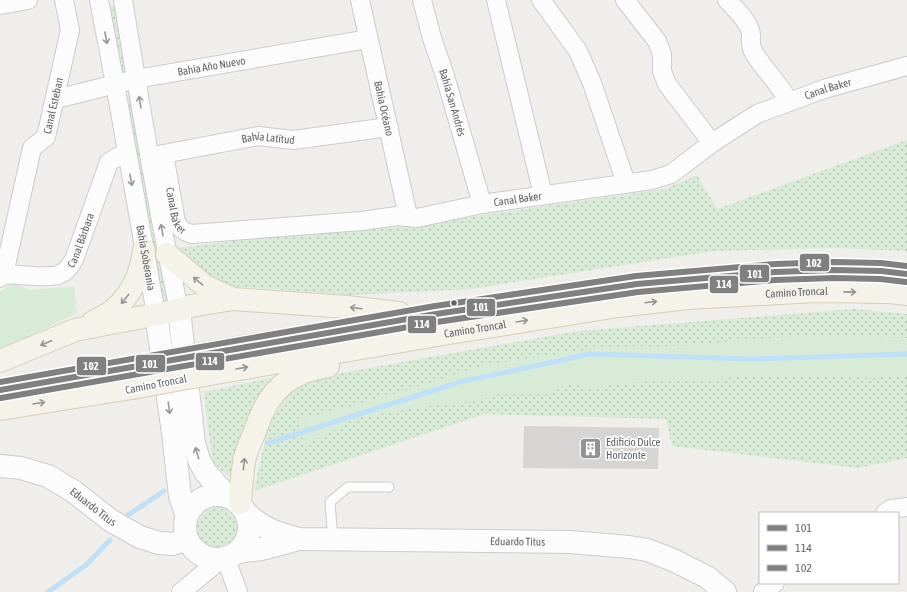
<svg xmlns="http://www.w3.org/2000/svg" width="907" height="592" viewBox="0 0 907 592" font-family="'Asap Condensed',sans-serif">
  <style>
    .grass { fill: url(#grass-dots) }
    .park { fill: #d8ebd6 }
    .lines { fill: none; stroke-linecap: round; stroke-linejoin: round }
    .stream { stroke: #bfe0f9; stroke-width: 5 }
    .building { fill: #d6d5d3 }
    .service-casing { stroke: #cbcccc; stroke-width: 11 }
    .minor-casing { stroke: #cbcccc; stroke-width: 20 }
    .tertiary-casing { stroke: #cbcccc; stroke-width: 24 }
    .primary-casing { stroke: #d7ceb8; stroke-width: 24 }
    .service { stroke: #fdfcfc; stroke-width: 9 }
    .minor { stroke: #fdfcfc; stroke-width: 18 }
    .tertiary { stroke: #fdfcfc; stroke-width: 22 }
    .primary { stroke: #f4f2e9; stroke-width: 22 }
    .primary-bridge-casing { stroke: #d7ceb8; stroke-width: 24; stroke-linecap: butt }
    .primary-bridge { stroke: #f4f2e9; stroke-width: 22 }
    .bus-1-casing { stroke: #fff; stroke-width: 9 }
    .bus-2-casing { stroke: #fff; stroke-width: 9 }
    .bus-3-casing { stroke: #fff; stroke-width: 9 }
    .bus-1 { stroke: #808080; stroke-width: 6 }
    .bus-2 { stroke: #808080; stroke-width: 6 }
    .bus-3 { stroke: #808080; stroke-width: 6 }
    .oneway { stroke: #96999c }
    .oneway2 { stroke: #939595 }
    .bus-dot { fill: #5f6368; stroke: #fff; stroke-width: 1.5 }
    .labels { text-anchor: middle; stroke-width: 3.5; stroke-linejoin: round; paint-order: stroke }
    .street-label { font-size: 11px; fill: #5f6368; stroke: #fff }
    .poi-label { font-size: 11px; fill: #5f6368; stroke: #fff; text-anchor: start }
    .line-badge { stroke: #fff; stroke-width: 1.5 }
    .badge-label { font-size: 11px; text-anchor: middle; font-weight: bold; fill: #fff }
  </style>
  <defs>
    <pattern id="grass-dots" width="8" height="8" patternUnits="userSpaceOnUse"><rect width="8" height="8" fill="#d8ebd6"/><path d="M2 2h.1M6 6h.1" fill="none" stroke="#b2c2b1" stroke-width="1.8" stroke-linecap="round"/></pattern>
  </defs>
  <rect width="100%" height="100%" fill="#efeeea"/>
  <path class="grass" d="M 112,5 L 115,7 L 126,73 L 120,74 L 109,8 Z
    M 129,94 L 132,96 L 167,301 L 165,304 L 162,302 L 126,97 Z
    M 907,140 L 907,251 L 837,248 L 714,251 L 470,289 L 350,295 L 218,285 L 179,248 L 255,238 L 399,227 L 665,189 L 697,175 L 717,209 Z
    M 854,309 L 907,314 L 907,458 L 858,468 L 672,446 L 666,419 L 485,414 L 254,491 L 268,426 L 287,395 L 313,378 L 578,331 Z
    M 284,375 L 236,479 L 222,471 L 212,460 L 204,392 Z
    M197 528a21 21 0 1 1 42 0a21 21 0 1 1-42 0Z"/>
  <path class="park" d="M 12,283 L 30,290 L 74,286 L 77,313 L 0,350 L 0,292 Z
    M 821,336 L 907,338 L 907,376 L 897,375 L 874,378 L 807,376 L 773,377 L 742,376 L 705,380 L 678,378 L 587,388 L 567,383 L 551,394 L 498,394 L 477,401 L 439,404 L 354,418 L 324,436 L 303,444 L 300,419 L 375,400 L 485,365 L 607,347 L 677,346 L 790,337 Z"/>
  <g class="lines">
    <path class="stream" d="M 268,443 L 460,382 L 590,354 L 751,359 L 907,354
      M 128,515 L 164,491
      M 48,592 L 86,565 L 110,540"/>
  </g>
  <path class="building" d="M 524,426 L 659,428 L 658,469 L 523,468 Z"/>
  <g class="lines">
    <defs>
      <path id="service" d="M 333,540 L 330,502 L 348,487 L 389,487"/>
      <g id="minor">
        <path id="s1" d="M 99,0 L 115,84 L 156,314"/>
        <path d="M 123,0 C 140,103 157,207 179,310"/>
        <path id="s2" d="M 360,0 L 408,216"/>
        <path id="s3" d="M 422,0 L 432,38 L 445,76 L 482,204"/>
        <path d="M 496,0 L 543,195"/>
        <path d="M 541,0 L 578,51 L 592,83 L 626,183"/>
        <path d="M 625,0 L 657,41 L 662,54 L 662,71 L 667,84 L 712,143"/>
        <path d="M 727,0 C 735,9 746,18 750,30 C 753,37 748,43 754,53 C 765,71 780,84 789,102"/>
        <path d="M 0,5 L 28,0"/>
        <path id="s4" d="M 56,99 L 136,79 L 368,39"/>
        <path id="s5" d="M 164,154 L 176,222 C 180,229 184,232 192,234 L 362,221 L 397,216 L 417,218 L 482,204 L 652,180 L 671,174 L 712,143 L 757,114 L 824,89 L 907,66"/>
        <path id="s6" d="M 153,156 L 258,136 L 293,140 L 389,127"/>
        <path id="s7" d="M 4,274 L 32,148 L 46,137 L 70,30 L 64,0"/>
        <path id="s8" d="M 0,278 L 4,274 C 14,275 23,275 33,276 C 53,277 66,278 75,257 L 109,162 L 126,152"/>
        <path d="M 885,513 L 891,509 L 907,507"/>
        <path d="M 226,559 L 238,592"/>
        <path d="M 181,592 L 220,560"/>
        <path d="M 763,592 L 775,583"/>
      </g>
      <g id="tertiary">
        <path d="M 179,310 L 194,443 L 199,460 L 206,473 L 227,496"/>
        <path d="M 156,314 L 173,433 L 180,496 L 187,517"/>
        <path id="s9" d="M 0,466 L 21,468 L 48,476 L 73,491 L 110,520 L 140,537 L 159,543 L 173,544 L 187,539"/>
        <circle cx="217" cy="527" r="32"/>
        <path id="s10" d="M 247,514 C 265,530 277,533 299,539 L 571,542 L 629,547 L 647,550 L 673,560 L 707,577 L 725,592"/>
        <path d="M 238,552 L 262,549 L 299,539"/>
      </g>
      <g id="primary">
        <path d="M 167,254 L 205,286 L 233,299"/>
        <path d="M 93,322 C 124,309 140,282 144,250"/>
        <path d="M 202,354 L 436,314 L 637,284 L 775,272 L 834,270 L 881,271 L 907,274"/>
        <path d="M 0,361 L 75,330 L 179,310 L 191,306 L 233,299 L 347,307 L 399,313"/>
        <path id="s11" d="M 204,375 L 449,333 L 618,306 L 688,298 L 816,291 L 889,292 L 907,294"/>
        <path d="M 0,390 L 125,369"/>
        <path d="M 0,409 L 132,388"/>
        <path d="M 240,503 C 241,488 242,472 245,457 C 247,449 251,441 254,434 C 262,410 272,388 296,376 C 306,370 317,368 328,366"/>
      </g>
    </defs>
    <use href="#service" class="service-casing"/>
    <use href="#minor" class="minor-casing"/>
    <use href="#tertiary" class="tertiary-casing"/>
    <use href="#primary" class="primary-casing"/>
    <use href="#service" class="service"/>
    <use href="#minor" class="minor"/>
    <use href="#tertiary" class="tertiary"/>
    <use href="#primary" class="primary"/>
    <defs>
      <path id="primary-bridge" d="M 125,369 L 202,354
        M 132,388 L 204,375"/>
    </defs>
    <use href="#primary-bridge" class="primary-bridge-casing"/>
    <use href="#primary-bridge" class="primary-bridge"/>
    <defs>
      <path id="bus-1" d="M 0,390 L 436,314 L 637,284 L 775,272 L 834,270 L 881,271 L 907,274"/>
      <path id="bus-2" d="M 1,398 L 437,322 L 638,292 L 775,280 L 834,278 L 880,279 L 906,282"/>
      <path id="bus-3" d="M 0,382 L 435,306 L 636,276 L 775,264 L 834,262 L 881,263 L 907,266"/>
    </defs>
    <use href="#bus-1" class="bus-1-casing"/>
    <use href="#bus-2" class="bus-2-casing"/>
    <use href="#bus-3" class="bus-3-casing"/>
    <use href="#bus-1" class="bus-1"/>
    <use href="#bus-2" class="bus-2"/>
    <use href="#bus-3" class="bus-3"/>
  </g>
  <defs><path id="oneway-shaft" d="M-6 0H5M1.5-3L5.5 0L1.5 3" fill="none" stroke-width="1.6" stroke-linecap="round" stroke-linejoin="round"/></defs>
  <g class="oneway">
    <use href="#oneway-shaft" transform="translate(106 38) rotate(79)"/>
    <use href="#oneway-shaft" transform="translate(140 102) rotate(-99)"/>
    <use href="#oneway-shaft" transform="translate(131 180) rotate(80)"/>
    <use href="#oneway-shaft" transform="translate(162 230) rotate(-100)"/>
    <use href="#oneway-shaft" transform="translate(169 408) rotate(82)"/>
    <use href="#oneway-shaft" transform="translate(197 453) rotate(-107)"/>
  </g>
  <g class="oneway2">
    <use href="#oneway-shaft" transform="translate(198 281) rotate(-140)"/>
    <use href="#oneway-shaft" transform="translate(850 292) rotate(1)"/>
    <use href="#oneway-shaft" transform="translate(125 299) rotate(129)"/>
    <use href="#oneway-shaft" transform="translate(651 302) rotate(-7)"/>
    <use href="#oneway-shaft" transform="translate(356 308) rotate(-173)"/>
    <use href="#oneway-shaft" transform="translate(522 321) rotate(-9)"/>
    <use href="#oneway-shaft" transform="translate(46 343) rotate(157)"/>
    <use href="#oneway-shaft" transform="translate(242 368) rotate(-10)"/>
    <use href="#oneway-shaft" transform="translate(39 403) rotate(-9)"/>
    <use href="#oneway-shaft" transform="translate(244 464) rotate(-83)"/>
  </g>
  <defs>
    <symbol id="building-square" viewBox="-11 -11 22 22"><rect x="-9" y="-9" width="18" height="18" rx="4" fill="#919496" stroke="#fff"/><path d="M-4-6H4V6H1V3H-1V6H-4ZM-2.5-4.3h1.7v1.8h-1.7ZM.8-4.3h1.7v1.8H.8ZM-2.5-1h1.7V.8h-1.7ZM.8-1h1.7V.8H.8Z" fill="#fff"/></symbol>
  </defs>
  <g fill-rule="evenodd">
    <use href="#building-square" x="578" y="436" width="25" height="25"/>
  </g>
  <circle class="bus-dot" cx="454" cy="303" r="3.5"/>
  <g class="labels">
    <g class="street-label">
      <text dy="4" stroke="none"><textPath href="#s4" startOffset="159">Bahía Año Nuevo</textPath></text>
      <text dy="4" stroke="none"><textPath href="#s5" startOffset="754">Canal Baker</textPath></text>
      <text dy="4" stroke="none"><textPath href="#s3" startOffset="107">Bahía San Andrés</textPath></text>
      <text dy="4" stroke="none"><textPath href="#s7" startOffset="179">Canal Esteban</textPath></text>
      <text dy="4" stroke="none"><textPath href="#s2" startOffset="111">Bahía Océano</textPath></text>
      <text dy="4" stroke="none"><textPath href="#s6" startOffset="117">Bahía Latitud</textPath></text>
      <text dy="4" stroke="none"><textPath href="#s5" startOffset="418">Canal Baker</textPath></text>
      <text dy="4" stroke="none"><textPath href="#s5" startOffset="58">Canal Baker</textPath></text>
      <text dy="4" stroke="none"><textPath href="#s8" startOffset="103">Canal Bárbara</textPath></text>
      <text dy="4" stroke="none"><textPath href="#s1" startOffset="262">Bahía Soberanía</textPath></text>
      <text dy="4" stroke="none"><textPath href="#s11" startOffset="599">Camino Troncal</textPath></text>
      <text dy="4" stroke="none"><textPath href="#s11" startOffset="275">Camino Troncal</textPath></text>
      <text transform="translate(156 384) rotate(-11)" y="4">Camino Troncal</text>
      <text dy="4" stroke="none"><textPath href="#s9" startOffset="104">Eduardo Titus</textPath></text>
      <text dy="4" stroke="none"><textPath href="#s10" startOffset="277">Eduardo Titus</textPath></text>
    </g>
    <g class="poi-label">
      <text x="606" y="446">Edificio Dulce<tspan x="606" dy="13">Horizonte</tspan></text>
    </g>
  </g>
  <g class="line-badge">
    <rect x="799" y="253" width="31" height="19" rx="4" fill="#808080"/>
    <rect x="739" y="264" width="31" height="19" rx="4" fill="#808080"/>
    <rect x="709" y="275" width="30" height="19" rx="4" fill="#808080"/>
    <rect x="466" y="298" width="30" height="19" rx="4" fill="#808080"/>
    <rect x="407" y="315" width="30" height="19" rx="4" fill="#808080"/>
    <rect x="195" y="352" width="30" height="19" rx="4" fill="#808080"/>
    <rect x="135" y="354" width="31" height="19" rx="4" fill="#808080"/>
    <rect x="76" y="356" width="31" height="20" rx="4" fill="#808080"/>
  </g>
  <g class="badge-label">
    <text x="814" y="267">102</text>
    <text x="755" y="278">101</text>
    <text x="724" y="288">114</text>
    <text x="481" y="311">101</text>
    <text x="422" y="328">114</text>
    <text x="210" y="365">114</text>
    <text x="150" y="368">101</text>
    <text x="91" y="370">102</text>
  </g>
  <rect x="759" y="512" width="140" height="72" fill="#ffffff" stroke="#bfc1c3"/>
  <rect x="767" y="525" width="20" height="6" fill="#808080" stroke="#bfc1c3"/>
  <text x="795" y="532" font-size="12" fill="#5f6368">101</text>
  <rect x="767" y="545" width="20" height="6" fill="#808080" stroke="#bfc1c3"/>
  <text x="795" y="552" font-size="12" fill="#5f6368">114</text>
  <rect x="767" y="565" width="20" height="6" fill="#808080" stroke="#bfc1c3"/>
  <text x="795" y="572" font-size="12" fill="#5f6368">102</text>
</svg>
